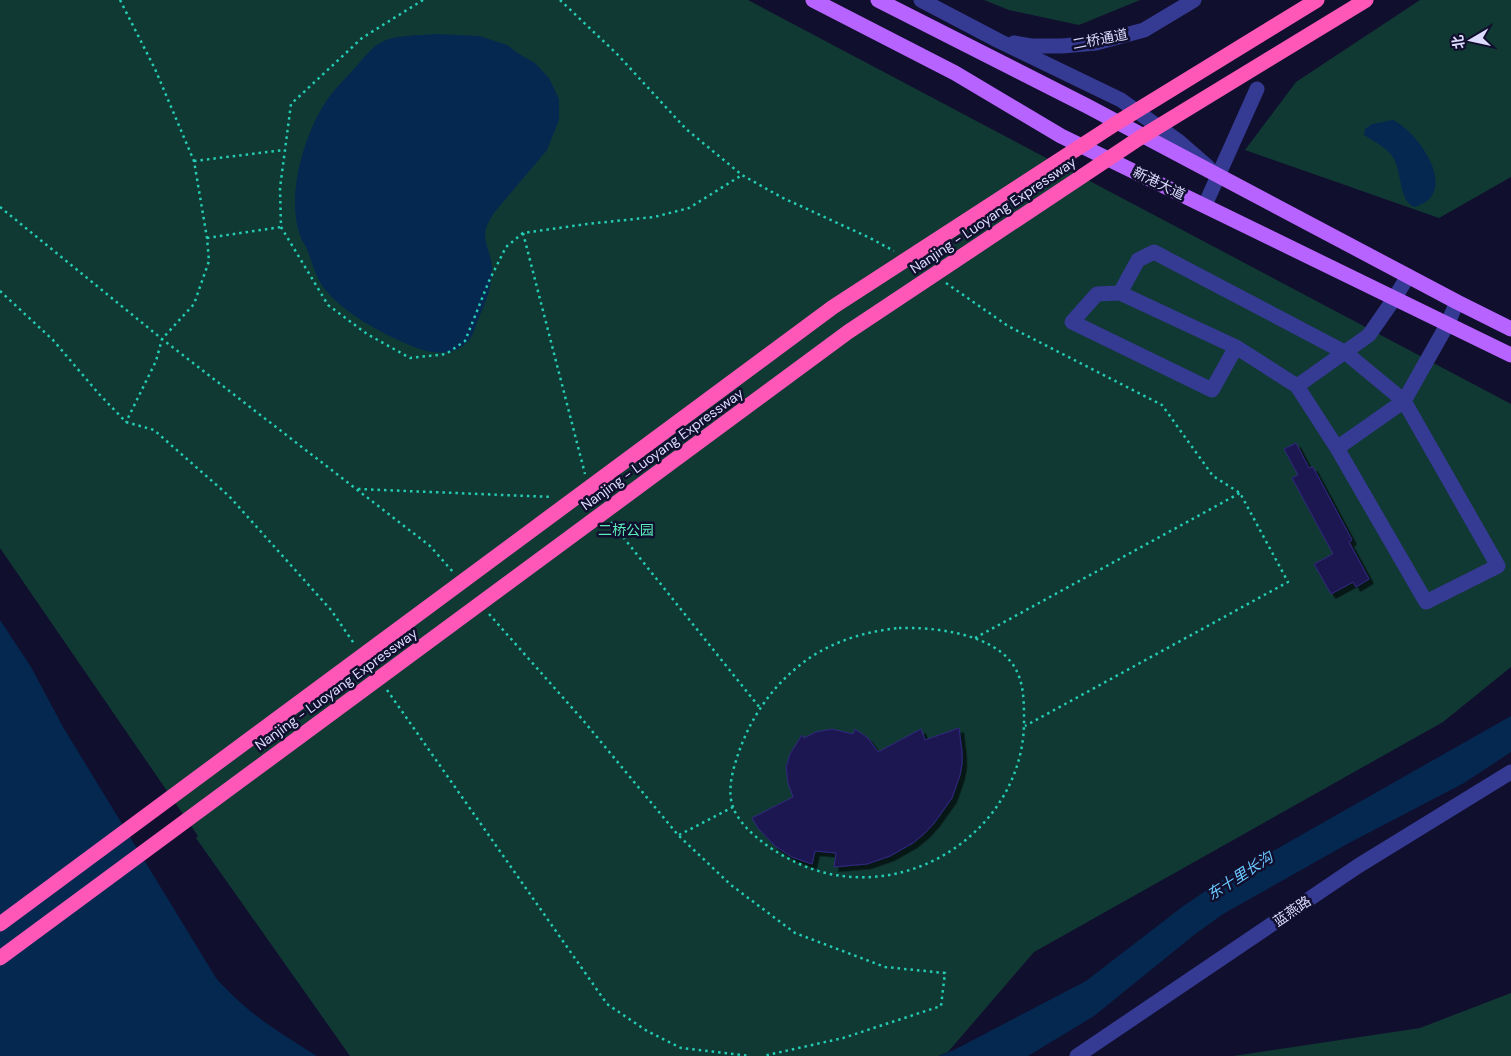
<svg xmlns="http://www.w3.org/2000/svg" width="1511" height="1056" viewBox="0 0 1511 1056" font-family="'DM Sans','Noto Sans SC',sans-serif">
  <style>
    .green { fill: #113934 }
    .water { fill: #052851 }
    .building { fill: #1f1951; stroke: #312880; filter: url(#shadow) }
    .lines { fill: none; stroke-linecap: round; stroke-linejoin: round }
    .path { stroke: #23ccb2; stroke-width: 2.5; stroke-dasharray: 2.5 4; stroke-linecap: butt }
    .minor { stroke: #353a92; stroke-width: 15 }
    .major { stroke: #b663ff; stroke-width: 15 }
    .highway-bridge { stroke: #ff57b7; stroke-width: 15 }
    .labels { text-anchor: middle; stroke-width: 5; stroke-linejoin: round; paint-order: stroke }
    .street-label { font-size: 14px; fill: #dddcff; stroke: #110f2e }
    .park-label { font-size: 14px; fill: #5aedba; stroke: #110f2e }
    .water-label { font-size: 15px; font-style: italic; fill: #6ac8ff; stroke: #110f2e }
  </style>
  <defs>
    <filter id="shadow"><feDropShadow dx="4.5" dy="4.5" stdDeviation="0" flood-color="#0009"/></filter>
  </defs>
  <rect width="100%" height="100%" fill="#110f2e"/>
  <path class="green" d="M 0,0 L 748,0 L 1511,404 L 1511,667 L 1443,722 L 1034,952 L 948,1052 L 938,1056 L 350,1056 L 196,838 L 198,836 L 0,548 Z
    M 984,0 L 1140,0 L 1079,25 L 1009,10 Z
    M 1420,0 L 1511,0 L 1511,177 L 1439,218 L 1245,150 L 1296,82 Z
    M 1511,993 L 1511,1056 L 1233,1056 L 1420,1028 Z"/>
  <path class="water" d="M 436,34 L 479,36 L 507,45 L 519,54 L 535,63 L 549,78 L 559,99 L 559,120 L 547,150 L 493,214 C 490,220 485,227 485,235 C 485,246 492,256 492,268 C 492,288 485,304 477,322 C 475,328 473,335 470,339 C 453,360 427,353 407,344 C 378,331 343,313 323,287 C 315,275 312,262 307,249 C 305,244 301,240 300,235 C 285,194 306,125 333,92 C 339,84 347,77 353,70 C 361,62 370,48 380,43 C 396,34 418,36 436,34 Z
    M 1393,120 C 1414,130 1448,174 1431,197 C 1428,202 1420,205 1415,207 C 1399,203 1402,173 1394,159 C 1388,148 1375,142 1364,135 L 1365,129 L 1372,124 Z
    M 0,620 L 31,667 L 63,727 L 216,978 C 247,1013 278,1032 317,1056 L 0,1056 Z
    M 1511,716 L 1511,752 L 1464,783 L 1349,843 L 1223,914 L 1194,935 L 1094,1016 L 1028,1056 L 939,1056 L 954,1050 L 1086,981 L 1182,907 L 1220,881 Z"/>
  <path class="building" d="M 1296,443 L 1309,468 L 1313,467 L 1352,540 L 1349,542 L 1369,579 L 1356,587 L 1353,582 L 1331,594 L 1314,564 L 1333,554 L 1292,478 L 1298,475 L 1284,449 Z
    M 959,728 L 962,752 L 962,764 L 960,775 L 952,798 L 935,822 L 925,833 L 913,843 L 890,856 L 867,864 L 834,867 L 836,853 L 815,851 L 812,864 L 792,857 L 775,846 L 758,828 L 752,818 L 793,797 L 788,783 L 786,767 L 790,754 L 802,735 L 804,738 L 816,732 L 832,729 L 853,734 L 855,729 L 868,738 L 878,752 L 921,729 L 925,740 Z"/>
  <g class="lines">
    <path class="path" d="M 120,0 L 155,69 L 194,161 L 207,238 L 209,261 L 194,304 L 162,339 L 156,361 L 126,422
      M 423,0 L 362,38 L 291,104 L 280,188 L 281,227 L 328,305 L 367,334 L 410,358 L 446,354 L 465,341 L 489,281 L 506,247 L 523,233 L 587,224 L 654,217 L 689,208 L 742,175
      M 560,0 L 617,54 L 686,129 L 742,175 L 781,197 L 870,238 L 894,251
      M 194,161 L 284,150
      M 0,207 L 162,339 L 430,546 L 453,572
      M 523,233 L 585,474
      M 207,238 L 281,227
      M 946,283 L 1008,326 L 1162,405 L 1213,476 L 1240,493 L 1288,582 L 1025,726
      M 0,291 L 53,340 L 99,394 L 126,422 L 154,430 L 229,496 L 331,610 L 355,645
      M 358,489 L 552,497
      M 611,522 L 760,708
      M 489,614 L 582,719 L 678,835 L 731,885 L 795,933 L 885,967 L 945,973 L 941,1006 L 843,1038 L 763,1056
      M 899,628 C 934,627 988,633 1011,662 C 1023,677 1024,697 1024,716 C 1027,808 944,882 854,877 C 827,876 801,867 777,852 C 762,843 739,825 733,807 C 728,794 731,777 735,764 C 748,719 774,681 814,655 C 840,639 869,631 899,628 Z
      M 975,638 L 1240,493
      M 387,690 L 607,1004 L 647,1031 L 681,1048 L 750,1056
      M 679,835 L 733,807"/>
    <path class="minor" d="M 921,0 L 999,41 L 1121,100 L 1177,140 L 1208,167
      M 1014,43 L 1031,46 L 1062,46 L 1096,43 L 1144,30 L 1194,0
      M 1205,205 L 1257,89
      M 1120,293 L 1236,347 L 1297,386 L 1337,448 L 1426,602 L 1498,566 L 1404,401 L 1346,353 L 1154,252 L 1138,260 L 1120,293 L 1097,294 L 1072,322 L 1212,390 L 1236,347
      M 1297,386 L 1369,335 L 1394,299 L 1408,276
      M 1337,448 L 1404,401 L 1447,325 L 1457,302
      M 1077,1056 L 1358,866 L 1511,772"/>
    <path class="major" d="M 813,0 L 955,73 L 1061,136 L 1511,355
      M 878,0 L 1087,106 L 1457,302 L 1511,329"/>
    <path class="highway-bridge" d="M 0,924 L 833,307 L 1115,124 L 1317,0
      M 0,958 L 848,332 L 1138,139 L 1366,0"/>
  </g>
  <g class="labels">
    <g class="street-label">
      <text transform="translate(1100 39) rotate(-11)" y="5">二桥通道</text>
      <text transform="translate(1159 183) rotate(26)" y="5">新港大道</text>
      <text transform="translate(993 215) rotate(-34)" y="5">Nanjing - Luoyang Expressway</text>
      <text transform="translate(662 449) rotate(-36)" y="5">Nanjing - Luoyang Expressway</text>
      <text transform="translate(336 689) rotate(-36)" y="5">Nanjing - Luoyang Expressway</text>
      <text transform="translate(1292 911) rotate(-34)" y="5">蓝燕路</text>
    </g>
    <g class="park-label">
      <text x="626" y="535">二桥公园</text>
    </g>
    <g class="water-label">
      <text transform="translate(1240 876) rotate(-33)" y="5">东十里长沟</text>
    </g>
  </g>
  <g transform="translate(1471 40) rotate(261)" stroke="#110f2e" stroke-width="4" paint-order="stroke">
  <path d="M0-4L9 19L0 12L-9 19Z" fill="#dddcff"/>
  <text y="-8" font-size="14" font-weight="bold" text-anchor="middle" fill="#dddcff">北</text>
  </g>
</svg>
